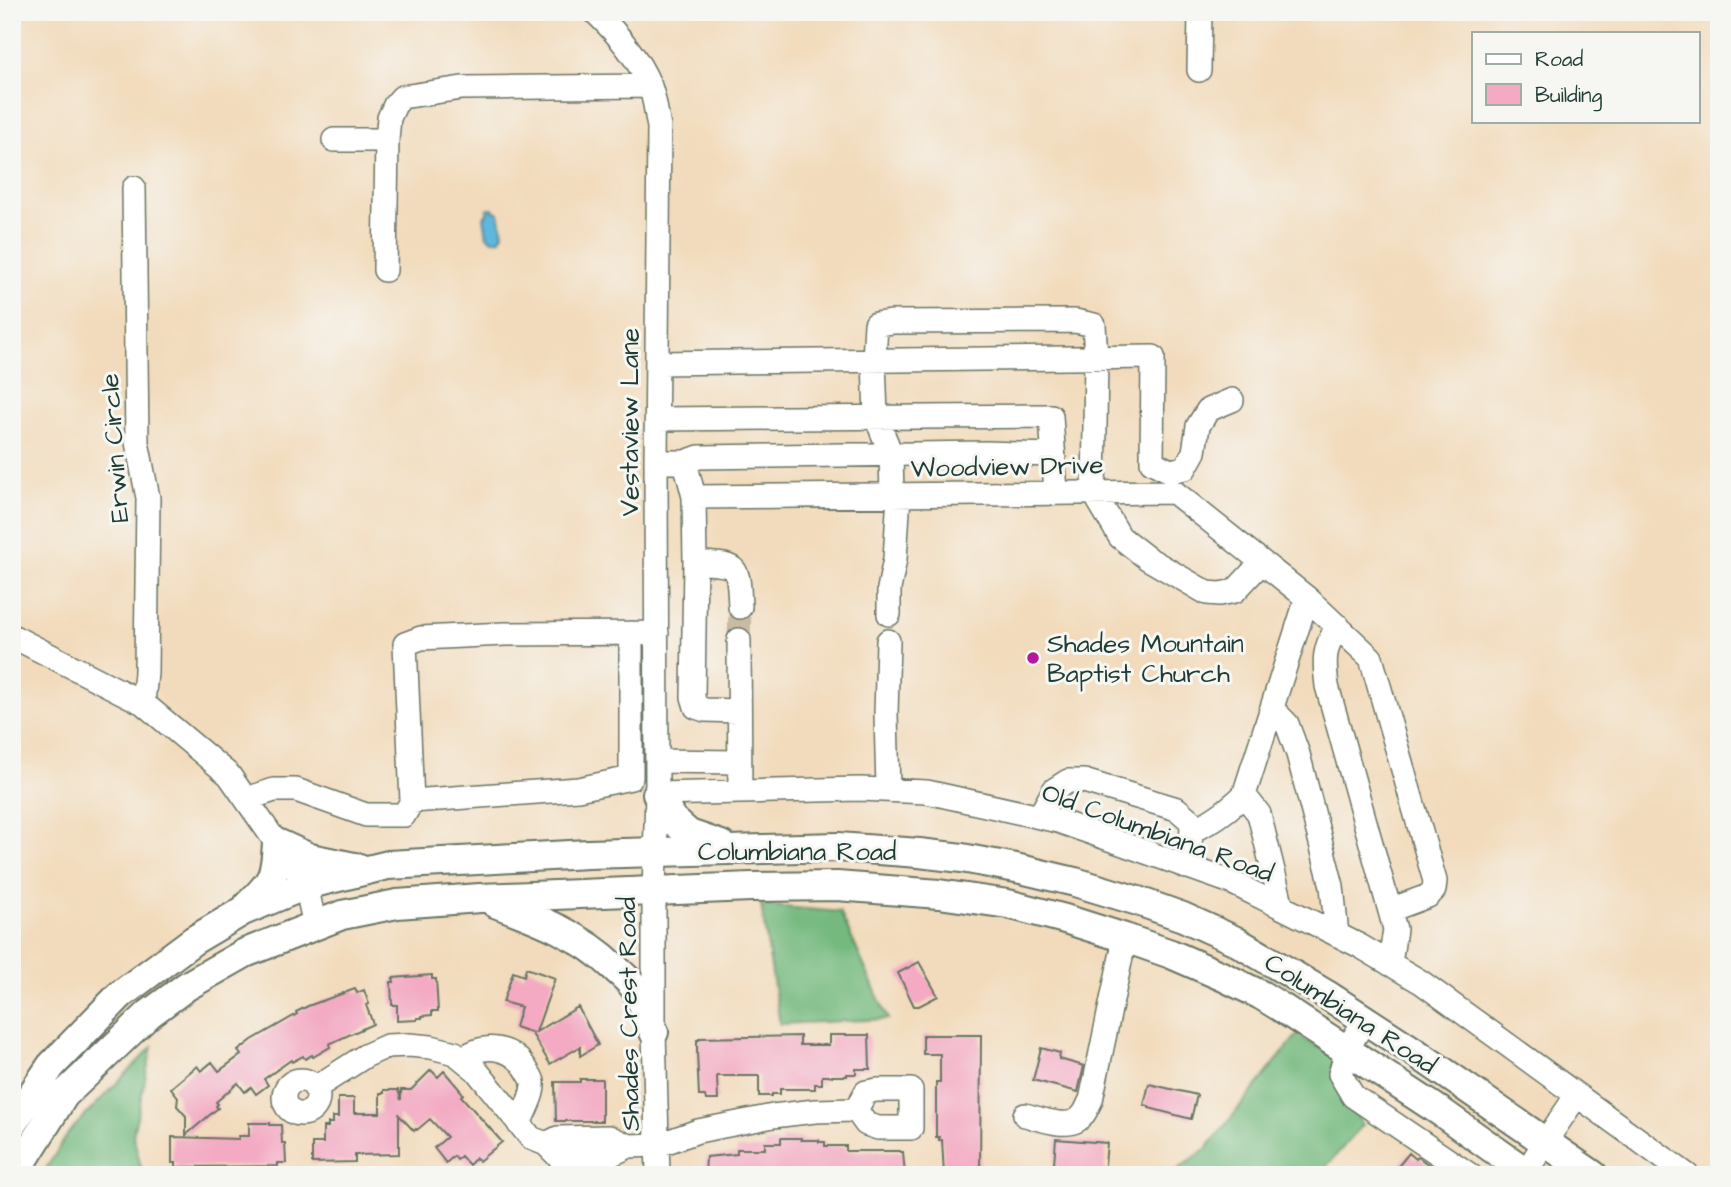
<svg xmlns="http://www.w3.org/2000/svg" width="1731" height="1187" viewBox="0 0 1731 1187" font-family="'Architects Daughter',sans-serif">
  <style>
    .forest { fill: #75b97e; stroke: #4a7b59; stroke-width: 2 }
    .water { fill: #61b7dd; stroke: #407a88; stroke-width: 2 }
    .building { fill: #f3aac2 }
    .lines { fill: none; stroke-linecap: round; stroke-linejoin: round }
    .minor-tunnel { stroke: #c8bba1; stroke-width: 23; stroke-dasharray: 23 11; stroke-linecap: butt }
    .minor-casing { stroke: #697464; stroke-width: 26 }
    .major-casing { stroke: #697464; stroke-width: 32 }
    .minor { stroke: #fff; stroke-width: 23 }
    .major { stroke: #fff; stroke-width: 28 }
    .poi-dot { fill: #b5179e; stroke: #f6f6f2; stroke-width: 2.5 }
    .labels { text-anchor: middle; stroke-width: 6; stroke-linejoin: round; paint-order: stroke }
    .street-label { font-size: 26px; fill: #1f3d34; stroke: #f6f6f2 }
    .poi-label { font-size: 26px; fill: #1f3d34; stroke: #f6f6f2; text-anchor: start }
  </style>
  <rect width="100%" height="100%" fill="#f6f6f2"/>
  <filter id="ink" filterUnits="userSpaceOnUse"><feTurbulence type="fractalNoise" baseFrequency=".0143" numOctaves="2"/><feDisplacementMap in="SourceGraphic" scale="14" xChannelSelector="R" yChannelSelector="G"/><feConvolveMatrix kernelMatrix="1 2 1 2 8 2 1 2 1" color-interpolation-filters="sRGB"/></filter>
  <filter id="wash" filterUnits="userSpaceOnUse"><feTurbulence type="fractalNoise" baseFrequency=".00686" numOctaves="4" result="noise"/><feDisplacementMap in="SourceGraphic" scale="28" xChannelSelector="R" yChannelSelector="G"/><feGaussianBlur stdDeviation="1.57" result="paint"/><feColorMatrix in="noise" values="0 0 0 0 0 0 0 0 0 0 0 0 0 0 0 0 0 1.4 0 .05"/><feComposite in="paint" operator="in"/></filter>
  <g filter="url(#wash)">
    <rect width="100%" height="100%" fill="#f2dbbc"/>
    <path class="forest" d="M 761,905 L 840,912 L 888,1019 L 780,1024 Z
      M 1297,1035 L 1335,1057 L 1353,1108 L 1362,1125 L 1324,1169 L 1323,1175 L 1170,1175 L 1207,1148 Z
      M 152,1047 L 133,1135 L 143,1175 L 42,1175 L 69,1132 Z"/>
    <path class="water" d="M 493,208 L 494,211 L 499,213 L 503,233 L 500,239 L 493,240 L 487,236 L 484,217 L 488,212 L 487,209 Z"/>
    <g id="blocks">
      <path class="building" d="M 919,962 L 938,996 L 919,1006 L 914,1006 L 898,973 Z
        M 526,968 L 555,978 L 536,1032 L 578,1007 L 598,1045 L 580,1056 L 580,1047 L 550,1064 L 532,1034 L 533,1033 L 515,1027 L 521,1007 L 503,1002 L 513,972 L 524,976 Z
        M 432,975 L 432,979 L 436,979 L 438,1011 L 432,1011 L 432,1015 L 422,1016 L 422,1018 L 417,1018 L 417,1020 L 397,1021 L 397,1005 L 392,1005 L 391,982 L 394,982 L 393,978 Z
        M 355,989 L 357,993 L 364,990 L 369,1004 L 366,1005 L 373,1024 L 329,1044 L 330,1047 L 313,1057 L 312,1055 L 305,1059 L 303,1056 L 292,1062 L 291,1060 L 264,1079 L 268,1085 L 256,1094 L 251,1087 L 245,1092 L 238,1083 L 216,1102 L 218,1104 L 216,1106 L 218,1108 L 186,1135 L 186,1116 L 177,1106 L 178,1097 L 171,1088 L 197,1066 L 201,1071 L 212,1062 L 219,1071 L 241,1055 L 238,1051 L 252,1040 L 297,1014 L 296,1012 L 308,1006 Z
        M 829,1035 L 869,1035 L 870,1069 L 856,1069 L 856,1074 L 847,1074 L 847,1076 L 822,1076 L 822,1084 L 815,1084 L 815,1089 L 780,1089 L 780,1094 L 772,1094 L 772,1096 L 759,1096 L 759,1076 L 717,1076 L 718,1100 L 706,1100 L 705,1096 L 699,1096 L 697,1053 L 697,1040 L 699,1040 L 699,1038 L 800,1036 L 800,1045 L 829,1045 Z
        M 923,1035 L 981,1035 L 980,1175 L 944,1175 L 942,1140 L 939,1140 L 939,1137 L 936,1137 L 936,1082 L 940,1082 L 940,1054 L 923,1054 Z
        M 1041,1048 L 1060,1053 L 1059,1059 L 1084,1066 L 1078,1092 L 1033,1080 Z
        M 431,1070 L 438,1077 L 444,1071 L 461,1091 L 463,1094 L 461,1096 L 502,1142 L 479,1161 L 476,1158 L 469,1165 L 461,1156 L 457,1160 L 454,1156 L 446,1163 L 434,1148 L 447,1137 L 430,1119 L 417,1130 L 416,1129 L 414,1131 L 399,1115 L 399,1154 L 355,1155 L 355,1162 L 312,1163 L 312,1143 L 323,1143 L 323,1127 L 328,1127 L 328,1123 L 333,1123 L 333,1117 L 338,1117 L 338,1098 L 354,1098 L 354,1113 L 380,1113 L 380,1093 L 384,1093 L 384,1090 L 398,1090 L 401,1100 L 401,1090 L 411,1090 Z
        M 580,1079 L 602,1079 L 602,1121 L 556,1121 L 555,1082 L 580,1082 Z
        M 1149,1084 L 1197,1095 L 1191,1119 L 1149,1108 L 1149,1106 L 1144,1105 Z
        M 249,1123 L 270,1123 L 270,1125 L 281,1125 L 282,1143 L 285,1143 L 286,1163 L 278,1163 L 278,1166 L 176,1167 L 176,1163 L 172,1163 L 172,1137 L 239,1139 L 239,1136 L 249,1136 Z
        M 781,1138 L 801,1138 L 801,1140 L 819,1140 L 819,1142 L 825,1142 L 825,1146 L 846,1146 L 846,1151 L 900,1151 L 900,1152 L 903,1152 L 905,1175 L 705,1175 L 706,1157 L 737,1154 L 737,1149 L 765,1149 L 765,1143 L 781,1143 Z
        M 1056,1139 L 1107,1143 L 1104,1175 L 1053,1175 Z
        M 1409,1153 L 1416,1159 L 1418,1157 L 1443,1175 L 1391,1175 Z"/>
    </g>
  </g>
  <g filter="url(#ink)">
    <use href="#blocks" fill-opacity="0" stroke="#697464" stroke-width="2"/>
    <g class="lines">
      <path class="minor-tunnel" d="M 739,640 L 740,607"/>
      <defs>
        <path id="minor" d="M 595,12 C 617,33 637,56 649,84 C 655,97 656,113 659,127 L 656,462 L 657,794 L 654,890 L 654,1032 L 658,1175
          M 1199,70 L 1200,12
          M 334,140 L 387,140
          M 134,188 L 137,442 L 148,498 L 146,673 L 143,703
          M 385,270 L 387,140 L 389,118 L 395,105 L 402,97 L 462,88 L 650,86
          M 658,363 L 1153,357 L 1152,462 L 1170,471 L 1185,468 L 1194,452 L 1198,426 L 1208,410 L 1232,400
          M 657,419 L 1051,416 L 1056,493
          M 656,462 L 685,462 L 694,497 L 1174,492 L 1307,598 L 1371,658 L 1435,881 L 1434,890 L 1428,896 L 1390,910
          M 685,462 L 699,457 L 986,453 L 1052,455
          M 892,495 L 891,454 L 876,417 L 874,360 L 876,324 L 893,322 L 1075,321 L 1094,325 L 1096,358 L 1094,493 L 1120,537 L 1147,558 L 1207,593 L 1220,594 L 1235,591 L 1262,562
          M 694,497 L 695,562 C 739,566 738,562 740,607
          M 695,562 L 693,697 L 696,707 L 705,710 L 738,711
          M 889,614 L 889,589 L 895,559 L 899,495
          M 1338,626 C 1323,648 1324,661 1327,686 L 1395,929 L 1390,964
          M 12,636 L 143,703 L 229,775 L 306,885 L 315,926
          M 739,640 L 740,792
          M 1271,711 L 1277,714 L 1287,724 L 1298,754 L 1332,886 L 1337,935
          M 657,761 L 739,762
          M 888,790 L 886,714 L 888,641
          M 657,794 L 860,789 L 927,792 L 1058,821 L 1231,882 L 1360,946 L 1421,982 L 1687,1175
          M 1244,795 L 1307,598
          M 246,799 L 274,790 L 296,790 L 366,815 L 404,815 L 412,801 L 405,644 L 421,638 L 505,634 L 657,633
          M 412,801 L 578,789 L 631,778 L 631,633
          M 1039,817 L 1054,790 L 1068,781 L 1084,781 L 1177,809 L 1191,821 L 1192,830 L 1186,867
          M 1192,830 C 1212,823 1229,809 1244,795 L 1259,814 L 1282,907
          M 1365,1020 L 1347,1049 L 1340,1074 L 1353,1096 L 1470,1175
          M 463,1059 C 484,1041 515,1047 528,1072 C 529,1074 533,1079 533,1082 C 534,1096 524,1111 519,1124
          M284 1097a17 17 0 1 1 34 0a17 17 0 1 1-34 0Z
          M 315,1088 L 365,1056 L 387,1046 L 409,1045 L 431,1047 L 455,1053 L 476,1070 L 531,1138 L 546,1144 L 558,1156 L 608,1156 L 629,1146 L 658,1145 L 698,1131 L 773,1116 L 815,1111 L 856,1110
          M 877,1090 L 911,1090 L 911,1128 L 878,1128 L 866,1124 L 856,1110 L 866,1092 Z
          M 1025,1115 C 1041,1119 1070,1131 1082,1116 C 1086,1112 1088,1105 1091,1100 L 1125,938
          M 546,1144 L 558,1138 L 609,1137 L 629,1146
          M 1526,1172 L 1545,1142 L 1577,1095"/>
        <path id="major" d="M 657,794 L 672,819 L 689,834 L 721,845
          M 495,903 C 539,919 581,935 615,968 C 621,974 629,980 634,987 C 643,1001 648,1017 654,1032
          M 248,905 C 273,881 275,877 277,843 L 310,858 L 359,868
          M 12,1124 L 51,1066 L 120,995 L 194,940 L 243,911 L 306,885 L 388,865 L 588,854 L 838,847 L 919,853 L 962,858 L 1016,868 L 1075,882 L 1138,901 L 1183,917 L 1234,940 L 1327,995 L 1416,1053 L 1593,1175
          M 14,1175 L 64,1095 L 149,1014 L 187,986 L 245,953 L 342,915 L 397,904 L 480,898 L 751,887 L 837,886 L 939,894 L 1008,904 L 1065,919 L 1125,938 L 1171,954 L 1224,977 L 1261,995 L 1282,1008 L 1441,1112 L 1530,1175"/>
      </defs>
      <use href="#minor" class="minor-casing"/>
      <use href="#major" class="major-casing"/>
      <use href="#minor" class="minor"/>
      <use href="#major" class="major"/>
    </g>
  </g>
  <circle class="poi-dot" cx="1033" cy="658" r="7"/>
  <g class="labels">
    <g class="street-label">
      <text transform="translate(629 422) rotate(-90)" y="9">Vestaview Lane</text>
      <text transform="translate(114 448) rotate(-94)" y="9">Erwin Circle</text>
      <text transform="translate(1007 466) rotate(-1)" y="9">Woodview Drive</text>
      <text transform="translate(1158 832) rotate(20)" y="9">Old Columbiana Road</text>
      <text x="797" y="860">Columbiana Road</text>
      <text transform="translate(1351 1013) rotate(33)" y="9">Columbiana Road</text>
      <text transform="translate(628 1014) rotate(-91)" y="9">Shades Crest Road</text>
    </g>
    <g class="poi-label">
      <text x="1047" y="652">Shades Mountain<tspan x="1047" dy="30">Baptist Church</tspan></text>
    </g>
  </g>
  <rect width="1731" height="1187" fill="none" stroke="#f6f6f2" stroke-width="42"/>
  <rect x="1472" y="32" width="228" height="91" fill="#f6f6f2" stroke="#a0aca6" stroke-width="2"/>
  <rect x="1486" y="54" width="35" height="10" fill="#ffffff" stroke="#a0aca6" stroke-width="2"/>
  <text x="1535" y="66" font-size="21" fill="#1f3d34">Road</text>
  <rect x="1486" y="84" width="35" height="21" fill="#f3aac2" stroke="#a0aca6" stroke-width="2"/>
  <text x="1535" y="102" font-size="21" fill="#1f3d34">Building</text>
</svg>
